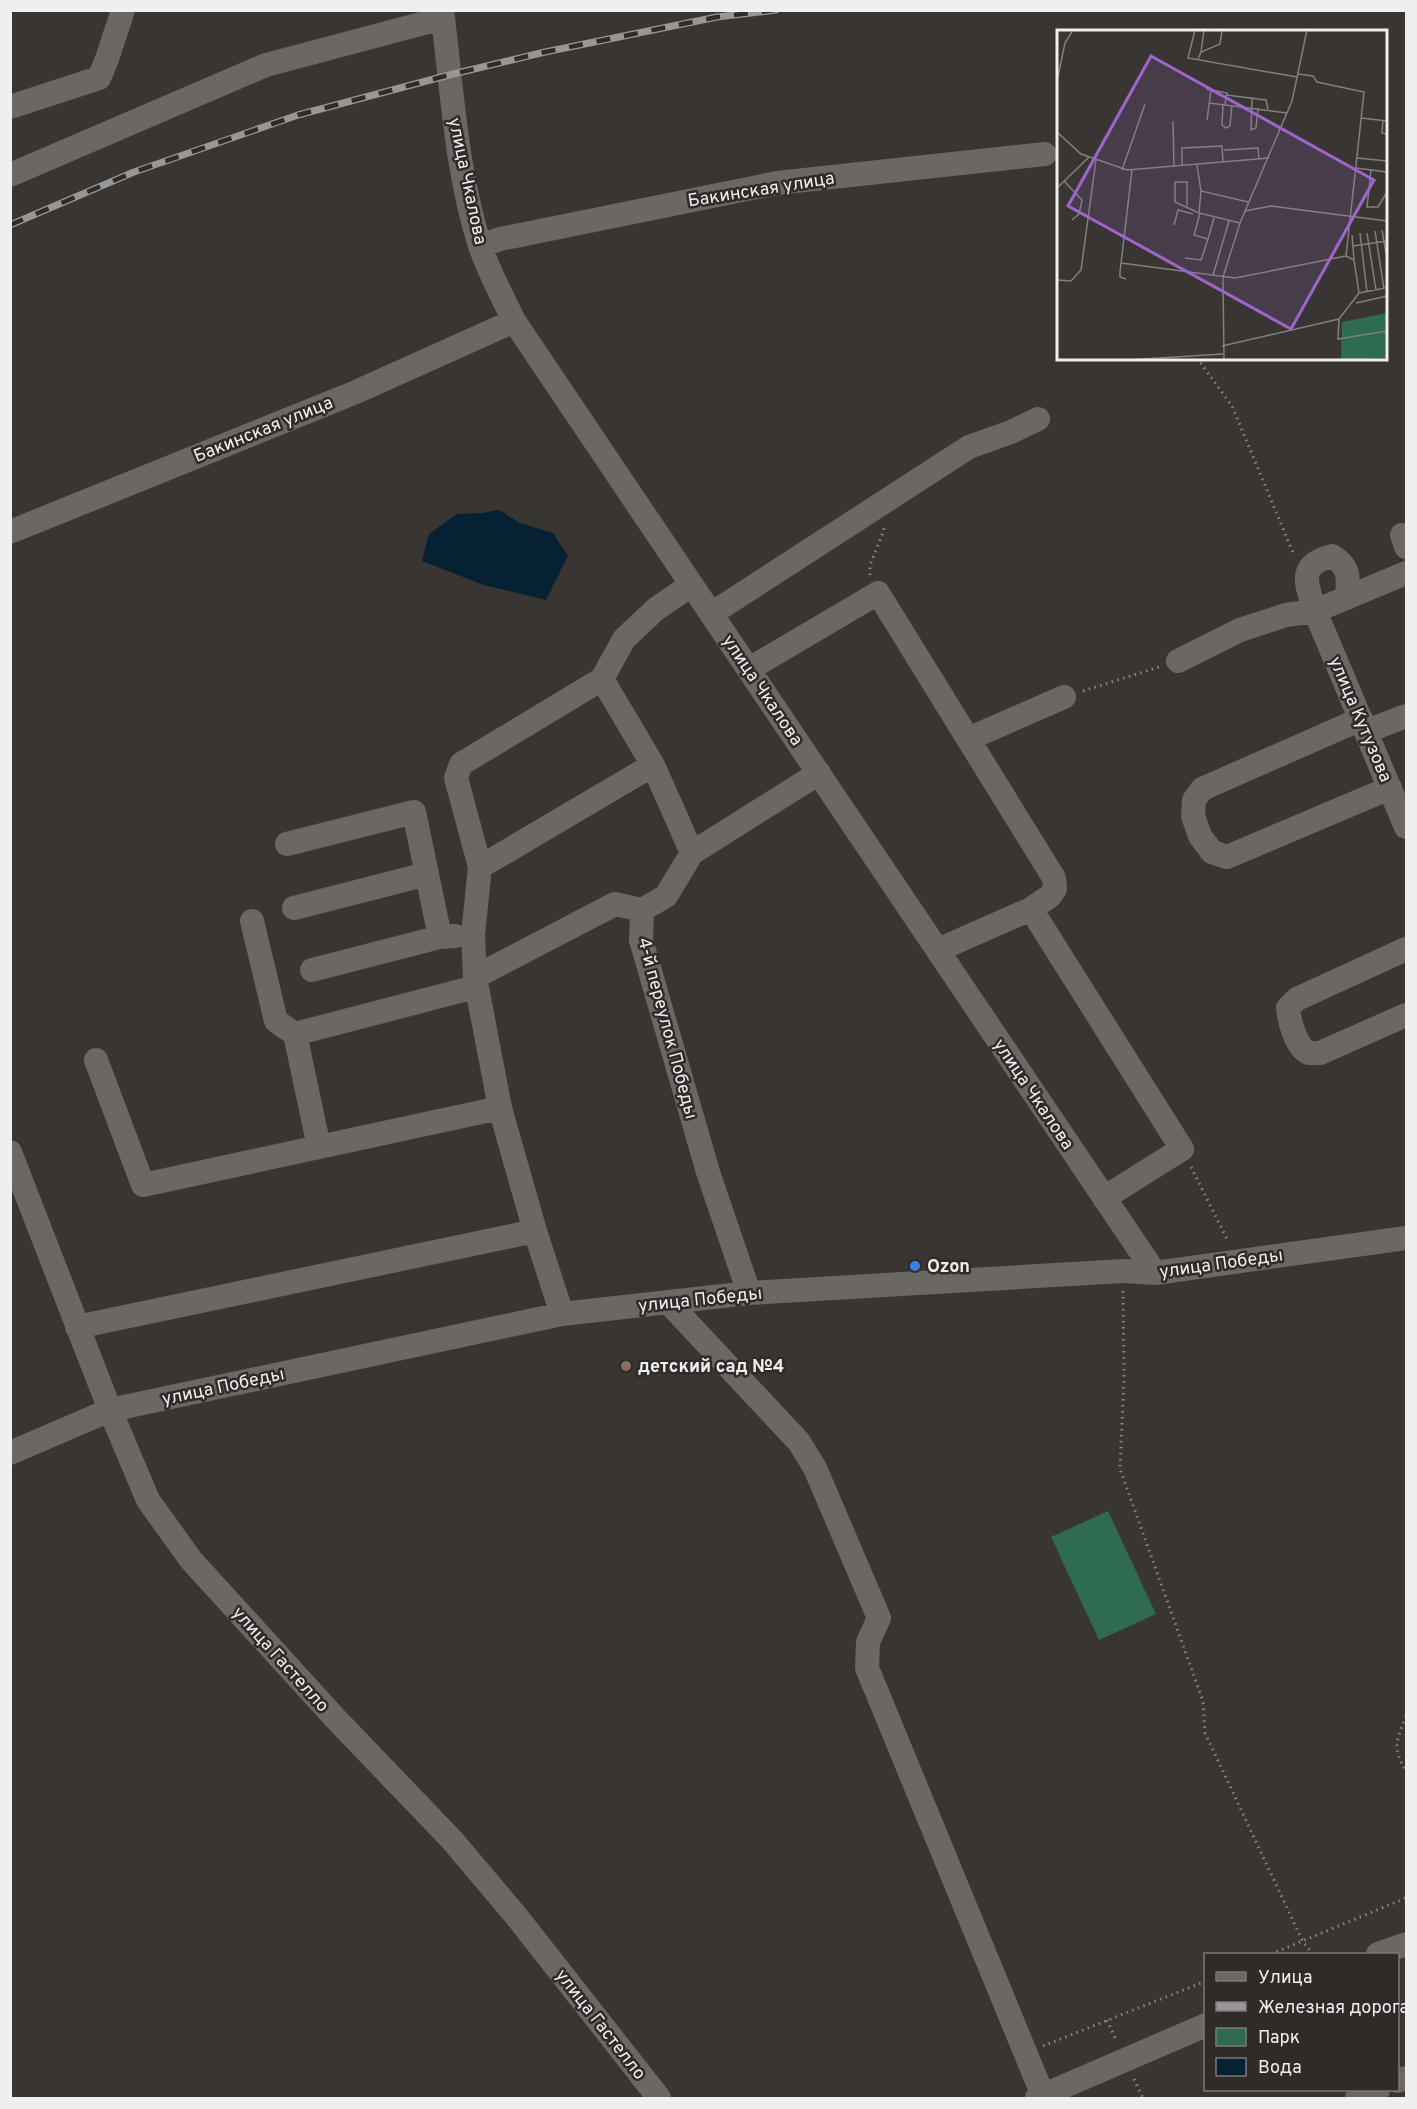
<svg xmlns="http://www.w3.org/2000/svg" width="1417" height="2109" viewBox="0 0 1417 2109" font-family="Overpass,sans-serif">
  <style>
    .green { fill: #2e6b52 }
    .water { fill: #062131 }
    .lines { fill: none; stroke-linecap: round; stroke-linejoin: round }
    .path { stroke: #888684; stroke-width: 3; stroke-dasharray: 1.5 4.5; stroke-linecap: butt }
    .minor { stroke: #6b6765; stroke-width: 24 }
    .rail-casing { stroke: #999795; stroke-width: 7 }
    .rail { stroke: #2e2b29; stroke-width: 4.5; stroke-dasharray: 14; stroke-linecap: butt }
    .shop-dot { fill: #3f7fe0; stroke: #2e2b29; stroke-width: 2 }
    .education-dot { fill: #8d6e63; stroke: #2e2b29; stroke-width: 2 }
    .labels { text-anchor: middle; stroke-width: 5; stroke-linejoin: round; paint-order: stroke }
    .street-label { font-size: 18px; fill: #f1efee; stroke: #2e2b29 }
    .poi-label { font-size: 18px; font-weight: bold; fill: #f1efee; stroke: #2e2b29; text-anchor: start }
    .inset-road { fill: none; stroke: #827f7e; stroke-width: 1.5 }
    .view { fill: #9e66cd; fill-opacity: 0.15; stroke: #9e66cd; stroke-width: 3 }
    .inset-edge { fill: none; stroke: #f1efee; stroke-width: 3 }
  </style>
  <rect width="100%" height="100%" fill="#383533"/>
  <path class="green" d="M 1108,1511 L 1156,1614 L 1099,1640 L 1051,1537 Z"/>
  <path class="water" d="M 499,510 L 520,523 L 553,533 L 568,556 L 546,600 L 484,585 L 422,561 L 429,534 L 457,514 L 482,513 Z"/>
  <g class="lines">
    <path class="path" d="M 1197,358 L 1232,406 L 1294,555
      M 870,575 L 870,565 L 884,530 L 884,528
      M 1083,691 L 1159,667
      M 1191,1167 L 1228,1241
      M 1123,1291 L 1124,1379 L 1120,1469 L 1203,1701 L 1205,1733 L 1303,1942 L 1313,1954
      M 1406,1716 C 1396,1743 1392,1745 1406,1772
      M 1271,1954 L 1406,1898
      M 1107,2020 L 1116,2040
      M 1043,2046 L 1206,1981
      M 1134,2079 L 1143,2098"/>
    <path class="minor" d="M 442,10 C 452,89 456,170 480,246 C 489,272 502,296 514,321 L 1155,1273
      M 10,107 L 99,78 L 107,59 L 123,10
      M 10,175 L 266,65 L 443,18
      M 480,246 L 500,239 L 777,183 L 1045,154
      M 10,532 L 356,392 L 514,321
      M 1402,535 L 1406,547
      M 1347,598 C 1348,577 1351,568 1332,556 C 1297,565 1306,583 1315,611 L 1406,827
      M 711,614 L 969,447 L 1011,432 L 1038,419
      M 1178,661 L 1240,630 L 1286,615 L 1315,611 L 1406,573
      M 749,669 L 878,593 L 1054,878 L 1055,889 L 1050,896 L 1031,909 L 938,950
      M 602,679 L 624,639 L 656,609 L 691,585
      M 1361,719 L 1202,789 L 1194,800 L 1193,816 L 1200,836 L 1212,852 L 1227,857 L 1390,788
      M 1367,731 L 1406,716
      M 968,739 L 1064,697
      M 653,765 L 692,853
      M 287,844 L 414,812 L 440,937
      M 294,908 L 427,874
      M 1031,909 L 1182,1149 L 1104,1198
      M 252,921 L 276,1021 L 295,1034
      M 1406,949 L 1297,999 L 1288,1008 C 1289,1020 1296,1048 1309,1053 C 1310,1053 1319,1053 1320,1053 L 1406,1015
      M 312,970 L 440,937 L 455,936
      M 475,977 L 473,935 L 480,867 L 456,778 L 461,764 L 602,679 L 653,765 L 480,867
      M 475,987 L 295,1034 L 319,1147 L 500,1108
      M 96,1060 L 143,1185 L 319,1147
      M 10,1152 L 110,1410 L 148,1500 L 191,1560 L 335,1718 L 452,1840 L 517,1917 L 659,2098
      M 749,1293 L 708,1172 L 641,940 L 642,910 L 666,896 L 692,853 L 819,773
      M 669,1303 L 799,1442 L 815,1468 L 879,1618 L 868,1642 L 867,1668 L 1044,2098
      M 562,1314 L 535,1231 L 500,1108 L 475,977 L 615,904 L 642,910
      M 77,1327 L 535,1231
      M 10,1453 L 110,1410 L 562,1314 L 749,1293 L 1123,1271 L 1155,1273 L 1406,1238
      M 1378,1954 L 1406,1944
      M 1398,2081 L 1406,2078
      M 1037,2098 L 1206,2025
      M 1357,2098 L 1378,2090"/>
    <defs>
      <path id="rail" d="M 10,225 L 134,172 L 298,115 L 449,75 L 545,52 L 717,17 L 776,10"/>
    </defs>
    <use href="#rail" class="rail-casing"/>
    <use href="#rail" class="rail"/>
  </g>
  <circle class="shop-dot" cx="915" cy="1266" r="6"/>
  <circle class="education-dot" cx="626" cy="1366" r="6"/>
  <g class="labels">
    <g class="street-label">
      <text transform="translate(468 181) rotate(78)" y="6">улица Чкалова</text>
      <text transform="translate(761 189) rotate(-9)" y="6">Бакинская улица</text>
      <text transform="translate(263 429) rotate(-22)" y="6">Бакинская улица</text>
      <text transform="translate(763 690) rotate(56)" y="6">улица Чкалова</text>
      <text transform="translate(1361 719) rotate(67)" y="6">улица Кутузова</text>
      <text transform="translate(668 1028) rotate(75)" y="6">4-й переулок Победы</text>
      <text transform="translate(1034 1094) rotate(56)" y="6">улица Чкалова</text>
      <text transform="translate(1221 1263) rotate(-8)" y="6">улица Победы</text>
      <text transform="translate(700 1299) rotate(-6)" y="6">улица Победы</text>
      <text transform="translate(223 1386) rotate(-12)" y="6">улица Победы</text>
      <text transform="translate(281 1659) rotate(48)" y="6">улица Гастелло</text>
      <text transform="translate(601 2024) rotate(52)" y="6">улица Гастелло</text>
    </g>
    <g class="poi-label">
      <text x="927" y="1272">Ozon</text>
      <text x="638" y="1372">детский сад №4</text>
    </g>
  </g>
  <g transform="translate(1057 30)">
    <rect width="330" height="330" fill="#383533"/>
    <path d="M 330,283 L 330,328 L 284,330 L 285,292 Z" fill="#2e6b52"/>
    <path class="inset-road" d="M 36,0 L 72,0M 138,0 L 131,28 L 240,47M 144,22 L 147,0M 141,29 L 144,22 L 163,14 L 165,0M 241,44 L 256,46 L 260,52 L 307,62 L 289,226M 0,51 L 8,13 L 16,0M 149,59 L 170,63 L 168,74M 169,65 L 209,70 L 211,79M 195,69 L 194,100 L 199,98 L 201,78M 152,73 L 230,83M 166,74 L 165,95 L 169,98 L 173,96 L 175,75M 304,88 L 330,91M 150,90 L 154,60M 326,90 L 325,103 L 330,104M 116,91 L 117,137M 0,102 L 24,124 L 70,140 L 212,128M 167,120 L 201,118 L 202,129M 300,128 L 330,131M 140,135 L 144,161 L 191,172M 125,136 L 125,118 L 165,116 L 166,132M 299,138 L 330,142M 65,140 L 88,74M 314,140 L 310,177 L 321,177 L 330,162M 7,151 L 25,170 L 22,184 L 15,190M 0,158 L 32,127M 144,161 L 142,183 L 183,193M 130,176 L 130,152 L 118,152 L 118,172 L 142,183M 188,181 L 214,176 L 330,191M 143,183 L 137,205 L 151,209 L 157,188M 117,195 L 121,180 L 136,184M 325,200 L 330,229M 318,201 L 327,259M 303,203 L 310,262M 310,203 L 319,260M 295,205 L 297,229M 296,216 L 330,211M 289,226 L 297,230 L 302,263 L 282,289 L 281,309 L 330,301M 128,228 L 144,230 L 151,209M 64,233 L 178,248 L 289,226M 156,245 L 172,191M 69,249 L 63,247 L 63,242 L 75,140M 0,250 L 14,251 L 24,240 L 39,130M 302,263 L 328,258M 299,273 L 330,266M 165,316 L 282,289M 70,330 L 166,324M 167,330 L 166,247 L 183,193 L 235,71 L 250,0"/>
    <path class="view" d="M 94,26 L 317,150 L 234,299 L 11,176 Z"/>
    <rect width="330" height="330" class="inset-edge"/>
  </g>
  <rect width="1417" height="2109" fill="none" stroke="#f1efee" stroke-width="24"/>
  <rect x="1204" y="1953" width="195" height="138" fill="#2e2b29" stroke="#7c7978" stroke-width="1.5"/>
  <rect x="1216" y="1972" width="30" height="9" fill="#6b6765" stroke="#7c7978" stroke-width="1.5"/>
  <text x="1258" y="1983" font-size="18" fill="#f1efee">Улица</text>
  <rect x="1216" y="2002" width="30" height="9" fill="#999795" stroke="#7c7978" stroke-width="1.5"/>
  <text x="1258" y="2013" font-size="18" fill="#f1efee">Железная дорога</text>
  <rect x="1216" y="2028" width="30" height="18" fill="#2e6b52" stroke="#7c7978" stroke-width="1.5"/>
  <text x="1258" y="2043" font-size="18" fill="#f1efee">Парк</text>
  <rect x="1216" y="2058" width="30" height="18" fill="#062131" stroke="#7c7978" stroke-width="1.5"/>
  <text x="1258" y="2073" font-size="18" fill="#f1efee">Вода</text>
</svg>
